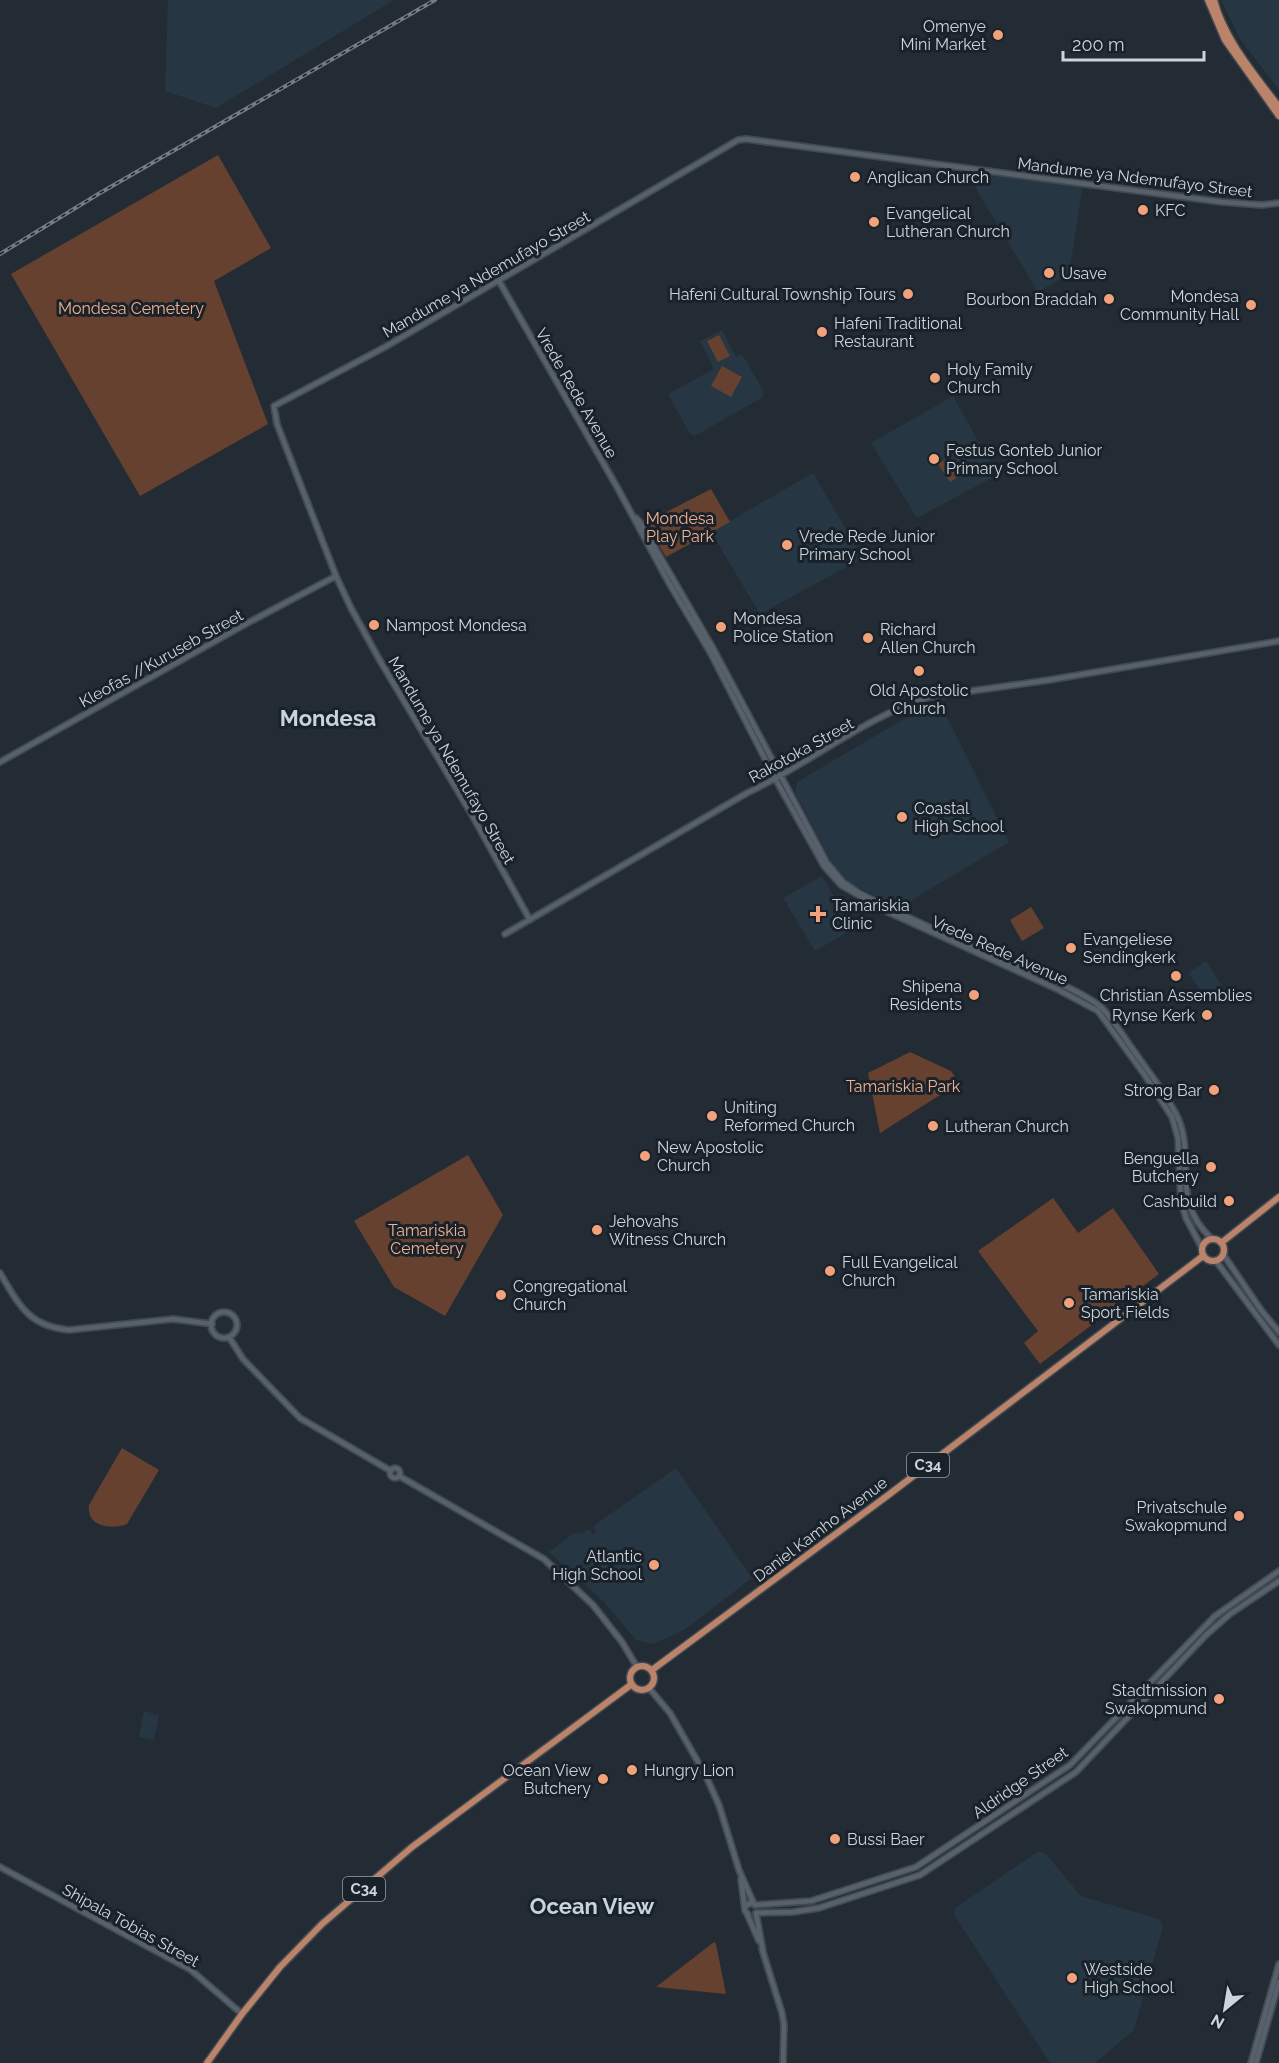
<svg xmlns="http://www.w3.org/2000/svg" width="1279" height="2063" viewBox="0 0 1279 2063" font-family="Raleway,sans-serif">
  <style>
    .built { fill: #273643 }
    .green { fill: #66412f }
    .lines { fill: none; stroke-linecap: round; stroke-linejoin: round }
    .minor-casing { stroke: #424a51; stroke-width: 8 }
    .major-casing { stroke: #424a51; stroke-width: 9 }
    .minor { stroke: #57616b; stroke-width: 4.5 }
    .major { stroke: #bb846a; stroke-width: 6 }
    .rail-casing { stroke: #757d84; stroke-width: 4 }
    .rail { stroke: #19222a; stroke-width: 1.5; stroke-dasharray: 4.5; stroke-linecap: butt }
    .poi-dot { fill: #f1a27b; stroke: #19222a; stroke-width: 2 }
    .labels { text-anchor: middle; stroke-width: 6; stroke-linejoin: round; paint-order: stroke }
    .shield { fill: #19222a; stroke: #989fa5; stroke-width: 1.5 }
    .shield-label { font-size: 15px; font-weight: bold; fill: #ced4da }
    .poi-label { font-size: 16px; fill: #ced4da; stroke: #19222a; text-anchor: start }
    .street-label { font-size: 16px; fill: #ced4da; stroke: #19222a }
    .park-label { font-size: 16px; fill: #f3b08f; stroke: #19222a }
    .district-label { font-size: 22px; font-weight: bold; fill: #c7d3df; stroke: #19222a }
  </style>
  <rect width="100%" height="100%" fill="#232c34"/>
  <path class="built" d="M 168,0 L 394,0 L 216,108 L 165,91 Z
    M 1221,0 L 1279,0 L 1279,90 L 1240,39 Z
    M 977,169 L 1083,183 L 1069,274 L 1038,292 L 975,187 Z
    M 722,330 L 736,357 L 742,354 L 764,392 L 763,397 L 695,436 L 690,434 L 668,394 L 714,369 L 700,341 Z
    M 953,396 L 997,475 L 917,518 L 871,443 Z
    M 813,473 L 863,558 L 760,614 L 711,532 Z
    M 942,707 L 1009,842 L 900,907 L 853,885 L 834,867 L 795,792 L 797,782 L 904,719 Z
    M 822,876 L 853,929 L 815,951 L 783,898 Z
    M 1206,961 L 1223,987 L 1206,998 L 1188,973 Z
    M 676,1468 L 752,1578 L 684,1630 L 653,1644 L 636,1640 L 604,1602 L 549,1552 L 574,1533 L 581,1534 L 589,1529 L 592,1534 L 596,1532 L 593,1526 Z
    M 144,1711 L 159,1715 L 154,1740 L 139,1737 Z
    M 1039,1851 L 1046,1854 L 1081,1896 L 1159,1919 L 1163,1926 L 1134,2030 L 1095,2063 L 1050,2063 L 955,1916 L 955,1908 Z"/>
  <path class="green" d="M 218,155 L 271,248 L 214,281 L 268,424 L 140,496 L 11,274 Z
    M 719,335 L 730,356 L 718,362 L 707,341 Z
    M 722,366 L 742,377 L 731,397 L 711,386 Z
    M 949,457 L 961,475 L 950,482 L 938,464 Z
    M 711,489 L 730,522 L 666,557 L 647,525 L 653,519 Z
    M 1031,907 L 1044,928 L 1022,941 L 1010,920 Z
    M 910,1052 L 951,1071 L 959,1083 L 880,1133 L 868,1073 Z
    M 468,1155 L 503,1215 L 445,1316 L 394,1287 L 354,1221 Z
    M 1053,1198 L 1078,1233 L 1113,1208 L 1159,1274 L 1040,1364 L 1024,1343 L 1038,1331 L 978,1251 Z
    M 122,1448 L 159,1470 L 127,1524 C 112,1530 86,1527 89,1505 Z
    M 714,1942 L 716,1944 L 726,1994 L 656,1987 Z"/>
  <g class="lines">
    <defs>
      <path id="minor" d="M 499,281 L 617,487 L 669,583 L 710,652 L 776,780 L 824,866 L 841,885 L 888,912 L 1057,989 L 1098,1011 L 1144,1074 L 1172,1117 L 1178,1138 L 1181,1201 L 1186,1218 L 1202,1248
        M 636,518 L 640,522 L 714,650 L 827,863 L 843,882 L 859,893 C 908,918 958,941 1008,962 C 1033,973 1082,990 1102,1008 C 1112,1019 1121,1032 1129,1044 C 1145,1067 1162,1088 1175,1112 C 1199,1156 1167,1198 1212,1239
        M 0,762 L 242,626 L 336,576
        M 530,920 L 472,815 L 379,659 L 351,608 L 336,576 L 277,424 L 274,406 L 385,347 L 738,140 L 746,139 L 1222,202 L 1262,205 L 1279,203
        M 505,934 L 747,793 C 807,765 867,716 929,697 L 1049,680 L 1279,641
        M 1223,1254 L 1261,1310 L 1279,1332
        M 1216,1261 L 1279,1345
        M 0,1273 C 19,1305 28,1326 69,1330 L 173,1319 L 212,1324
        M211 1325a13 13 0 1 1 26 0a13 13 0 1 1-26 0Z
        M 229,1337 L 243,1359 L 300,1418 L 391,1471
        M390 1473a5 5 0 1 1 10 0a5 5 0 1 1-10 0Z
        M 399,1476 L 544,1559 L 593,1605 L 622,1642 L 637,1667
        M 649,1688 L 670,1713 L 706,1776 L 719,1805 L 739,1870 L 754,1904
        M 0,1867 L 191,1970 L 242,2014
        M 741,1879 L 745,1911 L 748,1914
        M 755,1905 L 811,1901 L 916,1867 L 1070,1765 L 1215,1616 L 1279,1571
        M 745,1907 L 750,1903 L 755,1905
        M 747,1914 L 759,1941
        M 762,1949 L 782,2013 L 784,2025 L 783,2063
        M 763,1951 L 756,1913 L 793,1912 L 819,1908 L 920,1875 L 1076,1772 L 1206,1635 L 1230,1614 L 1279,1581
        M 1251,2063 L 1279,1964
        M 1256,2063 L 1279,1982"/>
      <path id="major" d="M 1208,0 L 1225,40 L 1279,116
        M 1214,0 C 1224,39 1255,75 1279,107
        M1202 1250a11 11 0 1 1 22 0a11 11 0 1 1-22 0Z
        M 1221,1243 L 1279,1197
        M630 1678a12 12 0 1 1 24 0a12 12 0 1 1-24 0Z
        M 652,1670 L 887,1496 L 1203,1256
        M 207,2063 L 242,2014 L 280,1967 L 322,1924 L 412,1847 L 632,1684"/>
    </defs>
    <use href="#minor" class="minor-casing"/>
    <use href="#major" class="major-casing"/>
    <use href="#minor" class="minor"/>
    <use href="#major" class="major"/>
    <defs>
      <path id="rail" d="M 0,254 L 100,193 L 435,0"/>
    </defs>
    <use href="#rail" class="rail-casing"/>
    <use href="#rail" class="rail"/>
  </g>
  <g class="poi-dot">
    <circle cx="998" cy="35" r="6"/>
    <circle cx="855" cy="177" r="6"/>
    <circle cx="1143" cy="210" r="6"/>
    <circle cx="874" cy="222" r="6"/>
    <circle cx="1049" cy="273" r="6"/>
    <circle cx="908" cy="294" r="6"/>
    <circle cx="1109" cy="299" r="6"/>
    <circle cx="1251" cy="305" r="6"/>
    <circle cx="822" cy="332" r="6"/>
    <circle cx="935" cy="378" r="6"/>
    <circle cx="934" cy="459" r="6"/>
    <circle cx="787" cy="545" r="6"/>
    <circle cx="374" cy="625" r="6"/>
    <circle cx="721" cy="627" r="6"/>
    <circle cx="868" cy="638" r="6"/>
    <circle cx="919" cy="671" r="6"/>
    <circle cx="902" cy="817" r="6"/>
    <path d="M815 905h6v6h6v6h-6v6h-6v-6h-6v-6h6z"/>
    <circle cx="1071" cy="948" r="6"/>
    <circle cx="1176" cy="976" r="6"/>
    <circle cx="974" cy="995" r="6"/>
    <circle cx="1207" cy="1015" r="6"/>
    <circle cx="1214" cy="1090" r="6"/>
    <circle cx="712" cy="1116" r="6"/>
    <circle cx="933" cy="1126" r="6"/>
    <circle cx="645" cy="1156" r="6"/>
    <circle cx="1211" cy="1167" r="6"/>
    <circle cx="1229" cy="1201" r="6"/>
    <circle cx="597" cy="1230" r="6"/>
    <circle cx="830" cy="1271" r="6"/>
    <circle cx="501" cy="1295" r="6"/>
    <circle cx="1069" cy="1303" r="6"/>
    <circle cx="1239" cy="1516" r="6"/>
    <circle cx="654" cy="1565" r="6"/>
    <circle cx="1219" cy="1699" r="6"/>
    <circle cx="632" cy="1770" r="6"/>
    <circle cx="603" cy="1779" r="6"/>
    <circle cx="835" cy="1839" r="6"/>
    <circle cx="1072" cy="1978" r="6"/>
  </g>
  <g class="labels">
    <g class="shield">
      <rect x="907" y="1453" width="42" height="24" rx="4.5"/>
      <rect x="343" y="1877" width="42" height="24" rx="4.5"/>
    </g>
    <g class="shield-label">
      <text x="928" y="1470">C34</text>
      <text x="364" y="1894">C34</text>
    </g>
    <g class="poi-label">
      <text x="986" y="32" text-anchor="end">Omenye<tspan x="986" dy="18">Mini Market</tspan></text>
      <text x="867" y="183">Anglican Church</text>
      <text x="1155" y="216">KFC</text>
      <text x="886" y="219">Evangelical<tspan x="886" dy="18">Lutheran Church</tspan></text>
      <text x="1061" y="279">Usave</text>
      <text x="896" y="300" text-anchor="end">Hafeni Cultural Township Tours</text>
      <text x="1239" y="302" text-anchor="end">Mondesa<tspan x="1239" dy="18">Community Hall</tspan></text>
      <text x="1097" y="305" text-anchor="end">Bourbon Braddah</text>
      <text x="834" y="329">Hafeni Traditional<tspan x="834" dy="18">Restaurant</tspan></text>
      <text x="947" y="375">Holy Family<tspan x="947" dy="18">Church</tspan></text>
      <text x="946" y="456">Festus Gonteb Junior<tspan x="946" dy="18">Primary School</tspan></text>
      <text x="799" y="542">Vrede Rede Junior<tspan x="799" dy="18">Primary School</tspan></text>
      <text x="733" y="624">Mondesa<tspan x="733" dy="18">Police Station</tspan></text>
      <text x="386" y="631">Nampost Mondesa</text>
      <text x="880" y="635">Richard<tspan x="880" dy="18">Allen Church</tspan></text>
      <text x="919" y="696" text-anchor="middle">Old Apostolic<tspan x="919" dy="18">Church</tspan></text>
      <text x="914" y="814">Coastal<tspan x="914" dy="18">High School</tspan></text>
      <text x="832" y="911">Tamariskia<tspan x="832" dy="18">Clinic</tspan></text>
      <text x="1083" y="945">Evangeliese<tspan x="1083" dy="18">Sendingkerk</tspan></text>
      <text x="962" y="992" text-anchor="end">Shipena<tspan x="962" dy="18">Residents</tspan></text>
      <text x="1176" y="1001" text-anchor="middle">Christian Assemblies</text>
      <text x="1195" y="1021" text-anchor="end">Rynse Kerk</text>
      <text x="1202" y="1096" text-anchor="end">Strong Bar</text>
      <text x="724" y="1113">Uniting<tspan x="724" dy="18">Reformed Church</tspan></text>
      <text x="945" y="1132">Lutheran Church</text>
      <text x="657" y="1153">New Apostolic<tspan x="657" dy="18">Church</tspan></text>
      <text x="1199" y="1164" text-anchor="end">Benguella<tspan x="1199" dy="18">Butchery</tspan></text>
      <text x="1217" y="1207" text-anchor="end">Cashbuild</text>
      <text x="609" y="1227">Jehovahs<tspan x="609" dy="18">Witness Church</tspan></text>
      <text x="842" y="1268">Full Evangelical<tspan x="842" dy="18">Church</tspan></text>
      <text x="513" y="1292">Congregational<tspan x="513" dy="18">Church</tspan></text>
      <text x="1081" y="1300">Tamariskia<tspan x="1081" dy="18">Sport Fields</tspan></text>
      <text x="1227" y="1513" text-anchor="end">Privatschule<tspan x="1227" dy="18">Swakopmund</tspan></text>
      <text x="642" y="1562" text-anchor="end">Atlantic<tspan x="642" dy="18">High School</tspan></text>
      <text x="1207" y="1696" text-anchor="end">Stadtmission<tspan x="1207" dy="18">Swakopmund</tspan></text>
      <text x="591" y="1776" text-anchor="end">Ocean View<tspan x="591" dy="18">Butchery</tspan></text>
      <text x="644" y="1776">Hungry Lion</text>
      <text x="847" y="1845">Bussi Baer</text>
      <text x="1084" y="1975">Westside<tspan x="1084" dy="18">High School</tspan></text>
    </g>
    <g class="street-label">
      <text transform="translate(1135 177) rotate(7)" y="6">Mandume ya Ndemufayo Street</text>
      <text transform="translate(486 274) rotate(-30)" y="6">Mandume ya Ndemufayo Street</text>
      <text transform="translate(577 393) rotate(60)" y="6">Vrede Rede Avenue</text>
      <text transform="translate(161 658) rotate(-29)" y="6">Kleofas //Kuruseb Street</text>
      <text transform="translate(801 750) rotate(-29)" y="6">Rakotoka Street</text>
      <text transform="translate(452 760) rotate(60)" y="6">Mandume ya Ndemufayo Street</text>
      <text transform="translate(1000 950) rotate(24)" y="6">Vrede Rede Avenue</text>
      <text transform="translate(820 1529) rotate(-37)" y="6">Daniel Kamho Avenue</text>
      <text transform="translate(1020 1782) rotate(-35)" y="6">Aldridge Street</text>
      <text transform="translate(131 1925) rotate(29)" y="6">Shipala Tobias Street</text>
    </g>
    <g class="park-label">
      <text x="131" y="314">Mondesa Cemetery</text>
      <text x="680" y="524">Mondesa<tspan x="680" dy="18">Play Park</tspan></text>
      <text x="903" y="1092">Tamariskia Park</text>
      <text x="427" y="1236">Tamariskia<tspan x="427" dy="18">Cemetery</tspan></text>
    </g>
    <g class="district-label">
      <text x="328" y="726">Mondesa</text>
      <text x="592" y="1914">Ocean View</text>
    </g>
  </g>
  <g transform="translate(1225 2009) rotate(210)" stroke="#19222a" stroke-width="4.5" paint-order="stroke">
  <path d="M0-4.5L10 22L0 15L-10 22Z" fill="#ced4da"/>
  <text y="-9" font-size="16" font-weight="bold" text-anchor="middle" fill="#ced4da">N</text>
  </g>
  <path d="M1063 51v9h141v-9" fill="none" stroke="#ced4da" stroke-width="3"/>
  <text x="1072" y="51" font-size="18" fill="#ced4da" stroke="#19222a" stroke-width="4.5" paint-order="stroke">200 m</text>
</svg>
